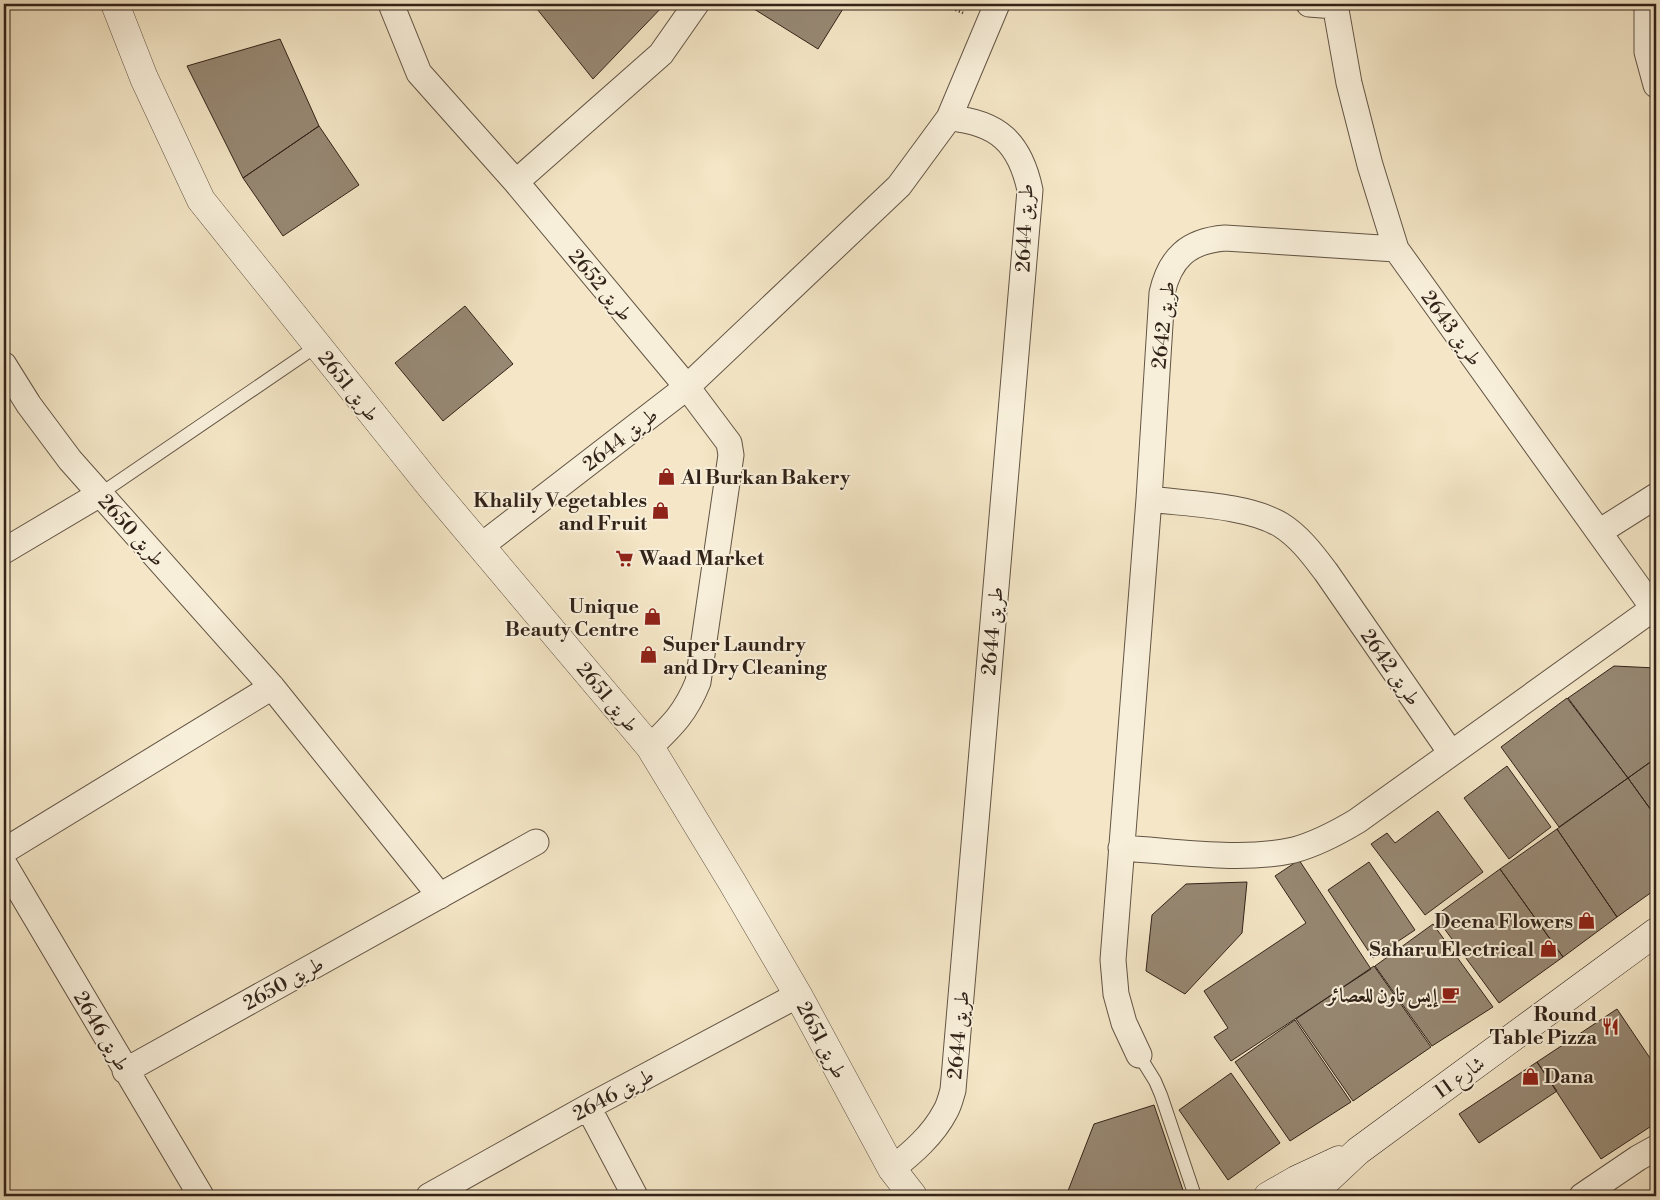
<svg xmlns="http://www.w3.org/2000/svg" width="1660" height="1200" viewBox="0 0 1660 1200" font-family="'Libre Bodoni',Amiri,serif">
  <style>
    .building { fill: #978873; stroke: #322319 }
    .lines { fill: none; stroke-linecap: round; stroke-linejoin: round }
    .service-casing { stroke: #625444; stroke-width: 14 }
    .minor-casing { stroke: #625444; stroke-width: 27 }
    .tertiary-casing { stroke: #625444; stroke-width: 29 }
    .secondary-casing { stroke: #322319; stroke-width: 29 }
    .path { stroke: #322319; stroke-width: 3; stroke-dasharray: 1 2.5; stroke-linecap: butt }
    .service { stroke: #f8efda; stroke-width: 12 }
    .minor { stroke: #f8efda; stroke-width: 25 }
    .tertiary { stroke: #f8efda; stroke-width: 28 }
    .secondary { stroke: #f8efda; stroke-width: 28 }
    .labels { text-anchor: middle; stroke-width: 4; stroke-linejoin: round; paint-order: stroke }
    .street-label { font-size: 20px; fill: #322319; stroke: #f8efda }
    .poi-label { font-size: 20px; font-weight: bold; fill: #322319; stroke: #f8efda; text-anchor: end }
  </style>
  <rect width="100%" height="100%" fill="#f4e6c6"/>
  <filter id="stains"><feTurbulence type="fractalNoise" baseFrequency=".004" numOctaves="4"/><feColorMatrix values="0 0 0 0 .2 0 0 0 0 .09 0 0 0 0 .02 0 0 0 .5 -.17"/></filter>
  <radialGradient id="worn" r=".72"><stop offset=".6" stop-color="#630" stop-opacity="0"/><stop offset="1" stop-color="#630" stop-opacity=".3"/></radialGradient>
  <path class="building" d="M 533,4 L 665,4 L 593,79 Z
    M 746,4 L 846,4 L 818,49 Z
    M 280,39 L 319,126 L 243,178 L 187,66 Z
    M 319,126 L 359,185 L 283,236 L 243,178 Z
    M 465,306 L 513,364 L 443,421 L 395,363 Z
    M 1614,666 L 1656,668 L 1656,758 L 1628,778 L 1568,698 Z
    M 1567,698 L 1628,778 L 1559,827 L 1501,747 Z
    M 1656,758 L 1656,817 L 1628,778 Z
    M 1507,766 L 1551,827 L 1509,859 L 1464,798 Z
    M 1628,778 L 1656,817 L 1656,889 L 1617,917 L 1557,829 Z
    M 1438,811 L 1483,872 L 1425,915 L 1371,844 L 1387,833 L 1395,843 Z
    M 1557,829 L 1617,917 L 1563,957 L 1500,869 Z
    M 1299,860 L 1371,969 L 1231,1061 L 1214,1037 L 1228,1028 L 1204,991 L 1306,923 L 1275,876 Z
    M 1369,862 L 1415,930 L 1373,958 L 1328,890 Z
    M 1500,869 L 1563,957 L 1499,1003 L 1435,916 Z
    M 1247,882 L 1242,933 L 1185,994 L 1146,971 L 1152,915 L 1186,884 Z
    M 1433,924 L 1493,1007 L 1432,1046 L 1375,966 Z
    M 1374,966 L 1431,1047 L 1353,1101 L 1296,1019 Z
    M 1617,1009 L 1656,1067 L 1656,1123 L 1601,1159 L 1537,1062 Z
    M 1295,1020 L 1351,1102 L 1290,1141 L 1235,1062 Z
    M 1537,1062 L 1557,1091 L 1479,1143 L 1459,1114 Z
    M 1231,1073 L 1280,1143 L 1228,1180 L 1179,1110 Z
    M 1154,1105 L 1185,1196 L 1066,1196 L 1094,1124 Z"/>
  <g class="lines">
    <defs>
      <path id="service" d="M 100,494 L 317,346
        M 1139,1055 L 1155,1081 L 1161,1095 L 1195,1196"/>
      <path id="minor" d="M 391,4 L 419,73 L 516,182 L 687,387 L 729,443 L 731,455 L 698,682 C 686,712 673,725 650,747
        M 1309,4 L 1335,6
        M 1335,4 L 1349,83 L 1370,165 L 1396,249 L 1656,612
        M 1647,4 L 1647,52 L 1656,85
        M 516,182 L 661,54 L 696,4
        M 4,365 L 29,405 L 70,460 L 272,687 L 440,896
        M 1149,499 C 1188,504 1248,505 1281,525 C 1300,537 1313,555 1326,572 L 1451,753
        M 1599,532 L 1656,496
        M 481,546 L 687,387 L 899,186 L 949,118 L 997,4
        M 4,551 L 100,494
        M 1121,848 C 1175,851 1241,862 1294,850 C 1316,844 1337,833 1357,821 L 1654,608
        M 4,851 L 272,687
        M 4,864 L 201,1196
        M 1139,1055 L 1124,1023 L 1116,994 L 1113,960 L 1149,499 L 1162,293 C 1170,258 1188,241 1225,238 L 1396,249
        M 125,1071 L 536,842
        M 588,1107 L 635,1196
        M 892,1169 C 912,1153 933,1135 945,1112 C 949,1106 951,1097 953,1090 L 1030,190 C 1020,143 998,122 949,118
        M 429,1196 L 588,1107 L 798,995
        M 1582,1196 L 1638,1158 L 1656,1148"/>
      <path id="tertiary" d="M 115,4 L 144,78 L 201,200 L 431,487 L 650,747 L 732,882 L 798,995 L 892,1169 L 913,1196"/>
      <path id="secondary" d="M 1268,1196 L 1296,1180 L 1339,1160
        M 1310,1196 L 1358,1151 L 1656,932"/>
    </defs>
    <use href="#service" class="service-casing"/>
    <use href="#minor" class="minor-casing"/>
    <use href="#tertiary" class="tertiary-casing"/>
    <use href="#secondary" class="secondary-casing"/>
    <path class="path" d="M 943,4 L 963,13"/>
    <use href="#service" class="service"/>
    <use href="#minor" class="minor"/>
    <use href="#tertiary" class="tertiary"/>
    <use href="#secondary" class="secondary"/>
  </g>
  <defs>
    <symbol id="shop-bare" viewBox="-9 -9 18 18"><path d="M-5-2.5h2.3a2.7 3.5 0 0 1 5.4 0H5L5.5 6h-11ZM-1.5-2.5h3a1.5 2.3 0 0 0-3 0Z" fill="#8f2418" stroke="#f8efda" stroke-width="2.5" paint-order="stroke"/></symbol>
    <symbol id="supermarket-bare" viewBox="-9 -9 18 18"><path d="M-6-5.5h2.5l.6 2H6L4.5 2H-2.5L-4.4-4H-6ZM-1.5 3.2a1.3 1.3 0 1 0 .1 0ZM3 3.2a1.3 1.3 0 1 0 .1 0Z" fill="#8f2418" stroke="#f8efda" stroke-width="2.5" paint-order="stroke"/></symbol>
    <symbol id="cafe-bare" viewBox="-9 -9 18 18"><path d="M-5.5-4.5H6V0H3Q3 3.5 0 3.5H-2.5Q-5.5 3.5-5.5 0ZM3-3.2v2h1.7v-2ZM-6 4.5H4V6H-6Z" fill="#8f2418" stroke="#f8efda" stroke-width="2.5" paint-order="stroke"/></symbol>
    <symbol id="restaurant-bare" viewBox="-9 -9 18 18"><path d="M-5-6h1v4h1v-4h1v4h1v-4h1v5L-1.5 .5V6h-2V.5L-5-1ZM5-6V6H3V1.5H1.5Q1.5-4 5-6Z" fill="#8f2418" stroke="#f8efda" stroke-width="2.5" paint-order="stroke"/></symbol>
  </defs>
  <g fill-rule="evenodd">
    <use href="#shop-bare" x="654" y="464" width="25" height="25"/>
    <use href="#shop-bare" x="648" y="498" width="25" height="25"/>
    <use href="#supermarket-bare" x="612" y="546" width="25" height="25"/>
    <use href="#shop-bare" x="640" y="604" width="25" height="25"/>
    <use href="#shop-bare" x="636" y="642" width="25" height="25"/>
    <use href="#shop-bare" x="1574" y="908" width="25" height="25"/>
    <use href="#shop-bare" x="1536" y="936" width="25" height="25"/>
    <use href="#cafe-bare" x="1438" y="982" width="25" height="25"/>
    <use href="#restaurant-bare" x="1598" y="1014" width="25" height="25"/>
    <use href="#shop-bare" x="1518" y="1064" width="25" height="25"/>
  </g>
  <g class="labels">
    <g class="street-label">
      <text transform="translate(1024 228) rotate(-88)" y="7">طريق 2644</text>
      <text transform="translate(601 285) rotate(50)" y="7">طريق 2652</text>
      <text transform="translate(1163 325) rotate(-84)" y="7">طريق 2642</text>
      <text transform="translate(1452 328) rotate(54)" y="7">طريق 2643</text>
      <text transform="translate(349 386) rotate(51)" y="7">طريق 2651</text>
      <text transform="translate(620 439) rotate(-38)" y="7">طريق 2644</text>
      <text transform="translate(132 530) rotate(48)" y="7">طريق 2650</text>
      <text transform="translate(992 631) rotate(-85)" y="7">طريق 2644</text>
      <text transform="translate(1391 667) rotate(55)" y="7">طريق 2642</text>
      <text transform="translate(608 697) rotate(50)" y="7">طريق 2651</text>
      <text transform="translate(283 983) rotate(-29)" y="7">طريق 2650</text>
      <text transform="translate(102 1031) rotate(59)" y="7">طريق 2646</text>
      <text transform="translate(958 1035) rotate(-85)" y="7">طريق 2644</text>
      <text transform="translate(822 1040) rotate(62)" y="7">طريق 2651</text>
      <text transform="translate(1459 1077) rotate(-36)" y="7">شارع 11</text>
      <text transform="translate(613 1094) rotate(-28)" y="7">طريق 2646</text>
    </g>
    <g class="poi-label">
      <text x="681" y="484" text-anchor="start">Al Burkan Bakery</text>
      <text x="647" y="507">Khalily Vegetables<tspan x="647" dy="23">and Fruit</tspan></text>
      <text x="639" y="565" text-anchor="start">Waad Market</text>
      <text x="639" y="613">Unique<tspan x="639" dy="23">Beauty Centre</tspan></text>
      <text x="663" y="651" text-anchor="start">Super Laundry<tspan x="663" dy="23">and Dry Cleaning</tspan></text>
      <text x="1573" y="928">Deena Flowers</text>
      <text x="1534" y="956">Saharu Electrical</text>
      <text x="1437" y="1002">إيس تاون للعصائر</text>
      <text x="1597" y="1021">Round<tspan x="1597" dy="23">Table Pizza</tspan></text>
      <text x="1544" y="1083" text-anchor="start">Dana</text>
    </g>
  </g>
  <rect width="1660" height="1200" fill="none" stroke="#f4e6c6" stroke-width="20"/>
  <rect x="5" y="5" width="1650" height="1190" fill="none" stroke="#322319" stroke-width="2.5"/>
  <rect x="10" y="10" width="1640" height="1180" fill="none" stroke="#322319"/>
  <rect width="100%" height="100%" filter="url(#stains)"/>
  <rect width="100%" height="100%" fill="url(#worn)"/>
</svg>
